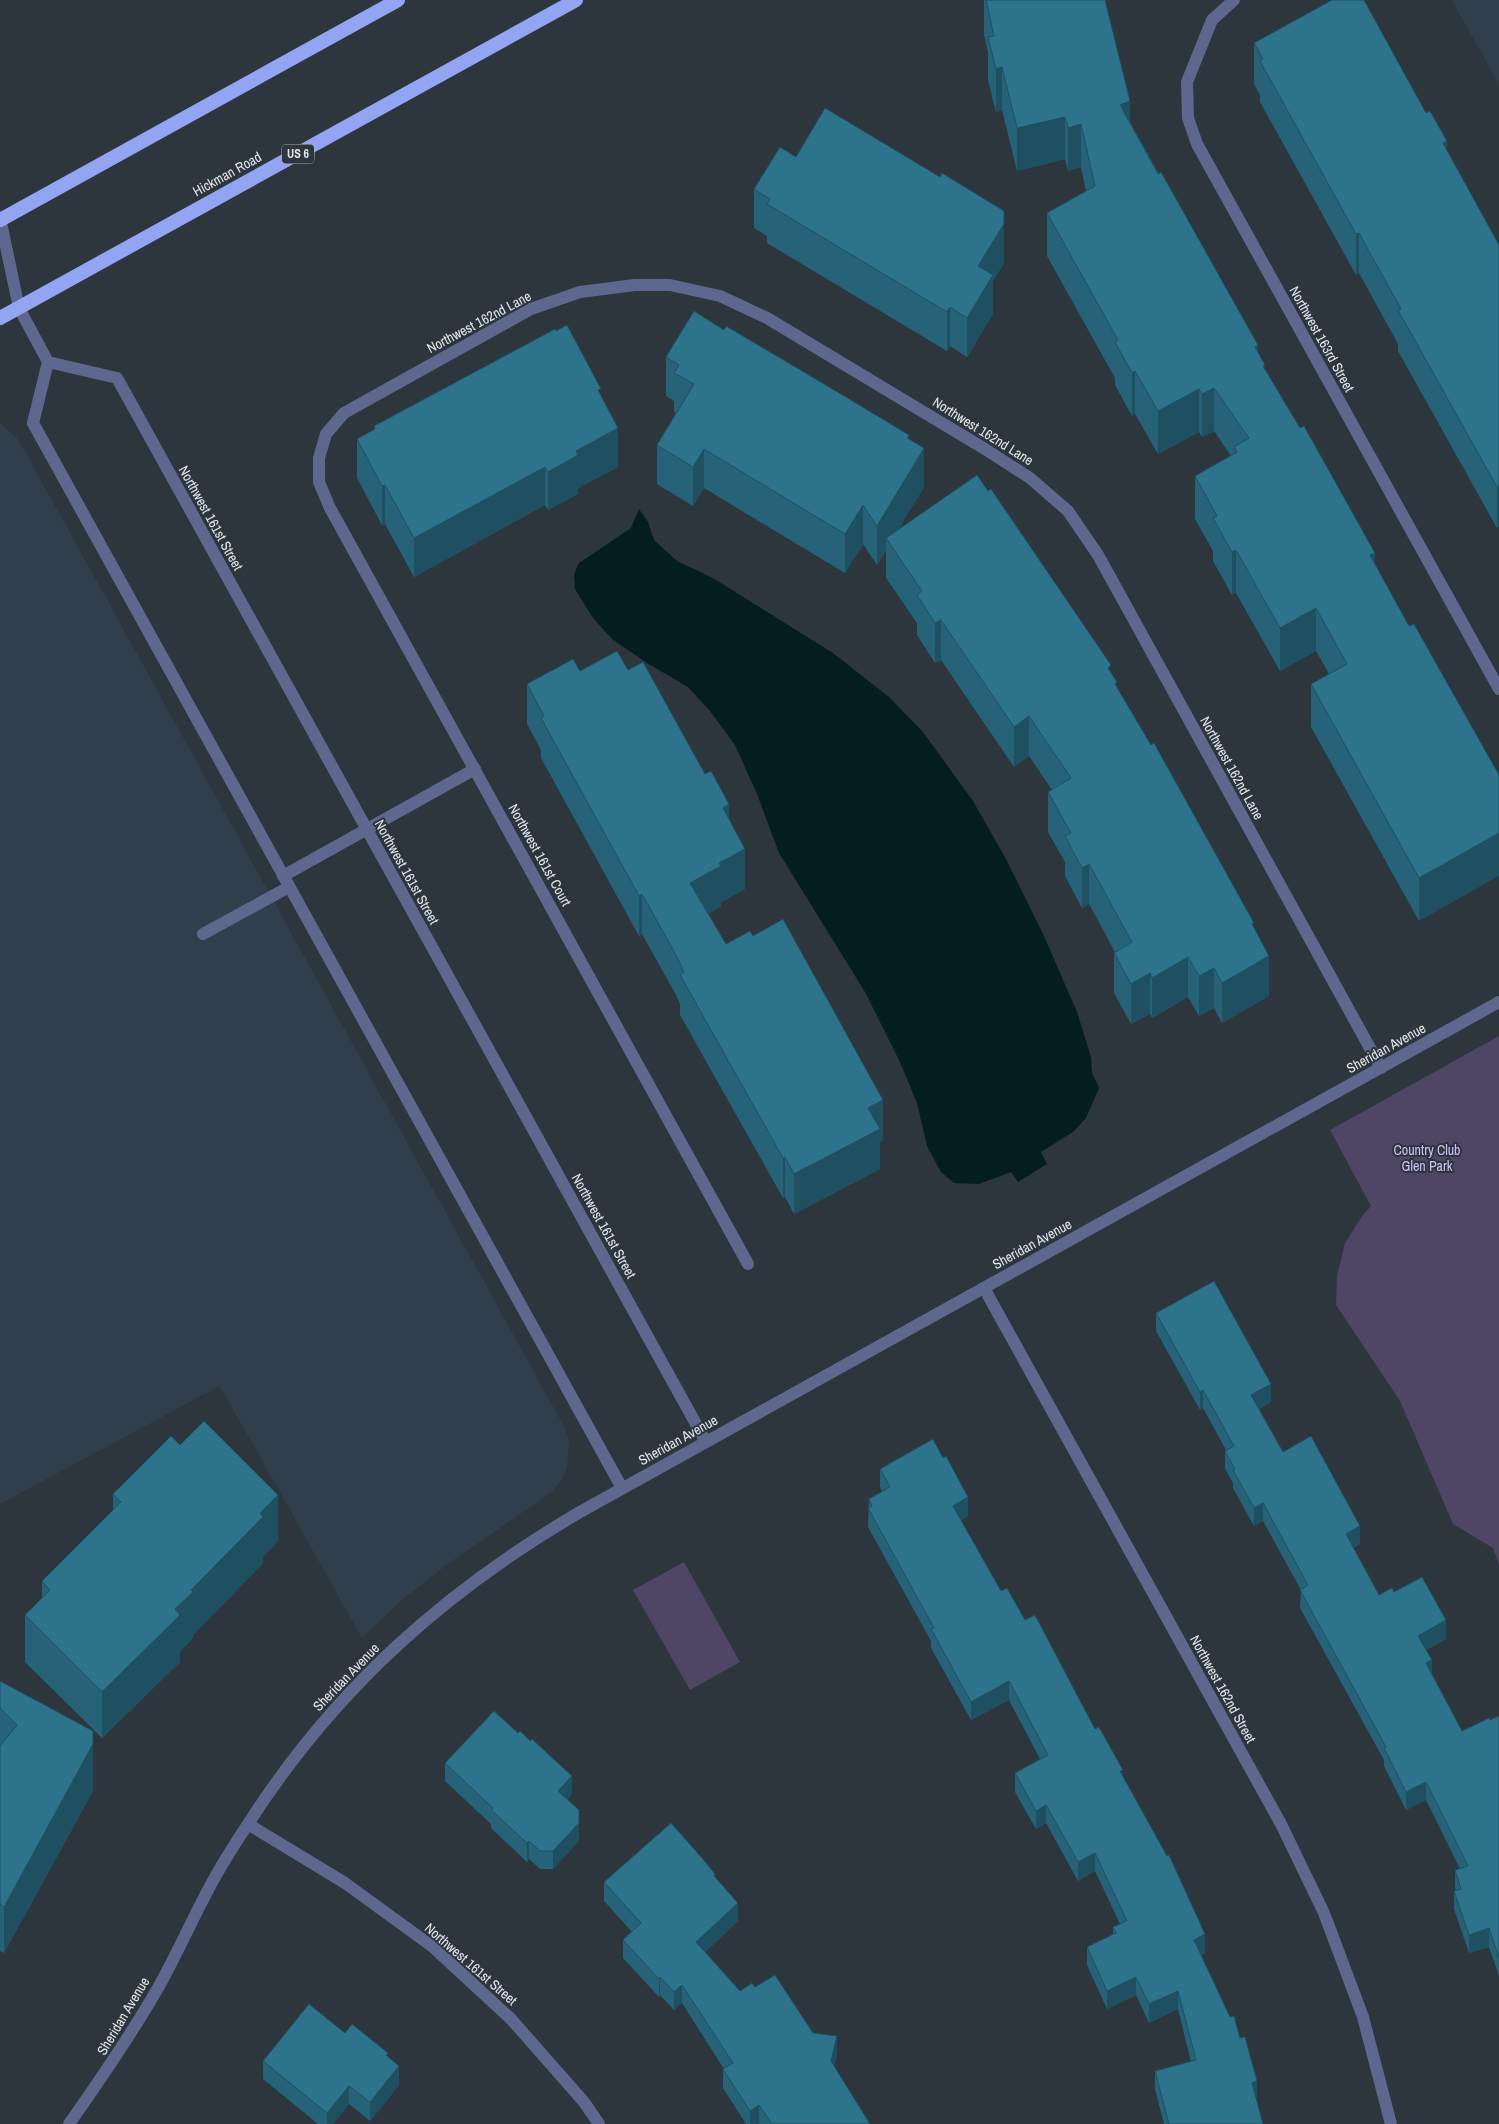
<svg xmlns="http://www.w3.org/2000/svg" width="1499" height="2124" viewBox="0 0 1499 2124" font-family="'Archivo Narrow',sans-serif">
  <style>
    .built { fill: #313e4b }
    .green { fill: #4f4665 }
    .water { fill: #041e1f }
    .lines { fill: none; stroke-linecap: round; stroke-linejoin: round }
    .service { stroke: #5e688f; stroke-width: 12 }
    .minor { stroke: #5e688f; stroke-width: 12 }
    .trunk { stroke: #92a4f2; stroke-width: 14 }
    .wall { fill: #266378 }
    .shaded-wall { fill: #1f5061 }
    .building { fill: #2c738b; stroke: #1f5061 }
    .labels { text-anchor: middle; stroke-width: 4; stroke-linejoin: round; paint-order: stroke }
    .shield { fill: #2d353d; stroke: #aab1b7; stroke-width: 1 }
    .shield-label { font-size: 12px; font-weight: bold; fill: #e0e6eb }
    .street-label { font-size: 14px; fill: #e0e6eb; stroke: #2d353d }
    .park-label { font-size: 14px; fill: #d2c0ff; stroke: #2d353d }
  </style>
  <rect width="100%" height="100%" fill="#2d353d"/>
  <path class="built" d="M 1452,0 L 1499,0 L 1499,85 Z
    M 0,423 L 17,438 L 26,453 L 565,1428 L 569,1441 L 567,1468 L 561,1481 L 552,1492 L 448,1564 L 403,1599 L 362,1638 L 220,1386 L 0,1504 Z"/>
  <path class="green" d="M 1499,1036 L 1499,1564 L 1493,1548 L 1453,1524 L 1400,1401 L 1336,1305 L 1337,1276 L 1345,1243 L 1362,1216 L 1371,1206 L 1330,1130 Z
    M 684,1562 L 740,1662 L 690,1690 L 633,1590 Z"/>
  <path class="water" d="M 639,509 L 648,522 L 654,540 L 677,561 L 713,578 L 833,653 L 889,697 L 923,732 L 973,801 L 1006,859 L 1044,936 L 1077,1012 L 1091,1057 L 1092,1073 L 1099,1088 L 1086,1118 L 1073,1132 L 1041,1152 L 1047,1164 L 1018,1182 L 1011,1172 L 979,1184 L 954,1183 L 941,1172 L 927,1146 L 917,1103 L 900,1062 L 865,992 L 779,853 L 757,794 L 735,745 L 710,711 L 688,687 L 647,663 L 612,639 L 593,618 L 575,589 L 574,574 L 579,563 L 631,528 Z"/>
  <g class="lines">
    <path class="service" d="M 283,876 L 475,769
      M 203,934 L 289,887
      M 748,1264 L 330,508 L 319,482 L 319,458 L 326,434 L 344,413 L 531,309 L 580,292 L 635,285 L 670,285 L 720,296 L 767,318 L 985,449 L 1030,478 L 1068,511 L 1098,555 L 1381,1068"/>
    <path class="minor" d="M 1234,0 L 1212,20 L 1187,82 L 1188,118 L 1197,144 L 1499,689
      M 0,218 L 19,308 L 48,362 L 33,423 L 622,1488
      M 48,362 L 117,378 L 706,1442
      M 984,1288 L 1281,1824 L 1324,1913 L 1363,2017 L 1391,2124
      M 248,1824 L 345,1883 L 433,1947 L 511,2019 L 584,2102 L 599,2124
      M 69,2124 C 100,2080 131,2035 158,1988 C 176,1956 191,1922 208,1890 C 220,1867 234,1845 248,1824 C 334,1690 443,1592 580,1512 L 1499,1002"/>
    <path class="trunk" d="M 0,220 L 398,0
      M 0,318 L 576,0"/>
  </g>
  <path class="wall" d="M 984,0 L 1105,0 L 1130,122 L 1258,352 L 1265,369 L 1409,626 L 1499,775 L 1419,921 L 1311,727 L 1311,684 L 1329,674 L 1316,651 L 1280,671 L 1236,593 L 1232,595 L 1213,561 L 1213,551 L 1195,519 L 1195,476 L 1231,456 L 1214,431 L 1202,437 L 1199,432 L 1158,454 L 1135,414 L 1132,416 L 1115,385 L 1115,378 L 1047,256 L 1047,213 L 1086,191 L 1081,167 L 1068,171 L 1065,159 L 1017,171 L 1002,110 L 996,112 L 988,80 L 988,52 L 984,35 Z
    M 1254,43 L 1447,151 L 1499,245 L 1497,528 L 1398,351 L 1398,344 L 1359,273 L 1356,275 L 1260,102 L 1260,95 L 1254,84 Z
    M 796,157 L 1004,263 L 993,281 L 993,314 L 967,357 L 950,346 L 947,351 L 767,243 L 767,236 L 754,228 L 754,189 Z
    M 724,330 L 909,439 L 924,487 L 899,528 L 1111,672 L 1117,688 L 1254,929 L 1269,996 L 1222,1023 L 1214,1008 L 1199,1016 L 1188,997 L 1152,1018 L 1150,1014 L 1131,1024 L 1114,993 L 1114,953 L 1115,952 L 1089,904 L 1082,908 L 1065,876 L 1065,862 L 1048,832 L 1048,792 L 1052,790 L 1029,756 L 1014,767 L 941,660 L 935,663 L 917,635 L 917,623 L 886,578 L 886,551 L 877,565 L 863,544 L 845,573 L 704,488 L 693,506 L 657,484 L 657,445 L 676,413 L 674,412 L 674,401 L 666,396 L 666,357 Z
    M 601,395 L 618,467 L 578,488 L 578,494 L 548,510 L 545,505 L 414,577 L 385,524 L 382,525 L 357,478 L 357,439 L 374,430 L 374,426 Z
    M 628,670 L 729,819 L 745,889 L 721,902 L 721,906 L 708,914 L 726,944 L 883,1140 L 880,1142 L 880,1169 L 794,1214 L 785,1197 L 783,1198 L 680,1015 L 680,1004 L 676,995 L 642,934 L 639,936 L 541,758 L 541,750 L 527,724 L 527,684 L 580,671 Z
    M 1156,1313 L 1271,1402 L 1259,1409 L 1283,1452 L 1360,1544 L 1353,1548 L 1379,1595 L 1394,1592 L 1446,1639 L 1426,1650 L 1432,1674 L 1462,1731 L 1499,1716 L 1499,1976 L 1489,1947 L 1469,1953 L 1454,1909 L 1454,1891 L 1456,1891 L 1455,1888 L 1455,1870 L 1460,1869 L 1426,1800 L 1406,1810 L 1384,1766 L 1384,1760 L 1300,1608 L 1301,1590 L 1263,1521 L 1254,1526 L 1233,1488 L 1233,1483 L 1225,1469 L 1225,1451 L 1226,1450 L 1203,1408 L 1200,1410 L 1156,1331 Z
    M 880,1469 L 968,1516 L 961,1520 L 1001,1591 L 1025,1620 L 1095,1729 L 1123,1776 L 1205,1952 L 1201,1955 L 1257,2099 L 1256,2100 L 1263,2124 L 1164,2124 L 1155,2089 L 1155,2071 L 1191,2062 L 1178,2009 L 1149,2023 L 1136,1995 L 1107,2009 L 1087,1965 L 1087,1947 L 1113,1934 L 1113,1927 L 1120,1924 L 1095,1871 L 1078,1881 L 1046,1823 L 1036,1829 L 1015,1792 L 1015,1773 L 1040,1759 L 1009,1700 L 971,1720 L 931,1648 L 931,1641 L 868,1527 L 869,1499 L 882,1491 L 880,1487 Z
    M 113,1494 L 278,1541 L 263,1556 L 263,1563 L 193,1635 L 193,1638 L 180,1651 L 180,1662 L 102,1738 L 25,1662 L 25,1615 L 42,1598 L 42,1581 L 113,1510 Z
    M 0,1681 L 93,1791 L 4,1953 L 0,1951 Z
    M 445,1763 L 572,1794 L 568,1799 L 579,1841 L 553,1869 L 540,1869 L 529,1859 L 527,1862 L 491,1828 L 491,1824 L 445,1781 Z
    M 715,1877 L 738,1921 L 705,1952 L 740,1991 L 755,1987 L 813,2033 L 837,2055 L 834,2066 L 870,2124 L 760,2124 L 759,2123 L 758,2124 L 746,2124 L 723,2088 L 723,2069 L 724,2069 L 682,2003 L 674,2010 L 660,1995 L 659,1997 L 623,1958 L 623,1940 L 632,1932 L 604,1901 L 604,1882 Z
    M 345,2033 L 388,2057 L 399,2085 L 370,2121 L 349,2104 L 333,2124 L 318,2124 L 263,2079 L 263,2061 Z"/>
  <path class="shaded-wall" d="M 1002,67 L 1002,110 L 996,112 L 996,69 Z
    M 1130,101 L 1130,144 L 1120,105 Z
    M 1065,117 L 1065,159 L 1017,171 L 1017,128 Z
    M 1081,124 L 1081,167 L 1068,171 L 1068,128 Z
    M 1447,141 L 1447,182 L 1443,143 Z
    M 1004,224 L 1004,263 L 993,281 L 993,314 L 967,357 L 967,318 L 978,266 Z
    M 1359,233 L 1359,273 L 1356,275 L 1356,234 Z
    M 950,307 L 950,346 L 947,351 L 947,312 Z
    M 1258,345 L 1258,388 L 1255,347 Z
    M 1135,371 L 1135,414 L 1132,416 L 1132,373 Z
    M 1214,388 L 1214,431 L 1202,437 L 1202,394 Z
    M 1199,389 L 1199,432 L 1158,454 L 1158,411 Z
    M 618,428 L 618,467 L 578,488 L 578,494 L 548,510 L 548,472 L 576,451 Z
    M 909,435 L 909,473 L 924,448 L 924,487 L 890,544 L 886,538 L 886,551 L 877,565 L 877,526 L 907,438 Z
    M 704,449 L 704,488 L 693,506 L 693,467 Z
    M 545,467 L 545,505 L 414,577 L 414,538 Z
    M 385,485 L 385,524 L 382,525 L 382,486 Z
    M 1499,486 L 1499,527 L 1497,528 L 1497,487 Z
    M 863,505 L 863,544 L 845,573 L 845,534 Z
    M 1236,550 L 1236,593 L 1232,595 L 1232,552 Z
    M 1375,553 L 1375,596 L 1370,555 Z
    M 1316,608 L 1316,651 L 1280,671 L 1280,628 Z
    M 941,620 L 941,660 L 935,663 L 935,623 Z
    M 1029,716 L 1029,756 L 1014,767 L 1014,727 Z
    M 729,804 L 729,845 L 723,808 Z
    M 1499,833 L 1499,876 L 1419,921 L 1419,878 Z
    M 745,849 L 745,889 L 721,902 L 721,906 L 690,924 L 690,883 L 719,863 Z
    M 1089,864 L 1089,904 L 1082,908 L 1082,868 Z
    M 642,894 L 642,934 L 639,936 L 639,896 Z
    M 1269,956 L 1269,996 L 1222,1023 L 1222,983 Z
    M 1188,957 L 1188,997 L 1152,1018 L 1152,978 Z
    M 1214,968 L 1214,1008 L 1199,1016 L 1199,976 Z
    M 1150,973 L 1150,1014 L 1131,1024 L 1131,984 Z
    M 883,1100 L 883,1140 L 880,1142 L 880,1169 L 794,1214 L 794,1174 L 868,1108 Z
    M 785,1157 L 785,1197 L 783,1198 L 783,1158 Z
    M 1271,1384 L 1271,1402 L 1251,1413 L 1251,1395 Z
    M 1203,1390 L 1203,1408 L 1200,1410 L 1200,1392 Z
    M 278,1495 L 278,1541 L 263,1556 L 263,1563 L 193,1635 L 193,1638 L 180,1651 L 180,1662 L 102,1738 L 102,1692 L 175,1609 L 191,1590 L 260,1513 Z
    M 968,1497 L 968,1516 L 953,1524 L 953,1506 Z
    M 1263,1503 L 1263,1521 L 1254,1526 L 1254,1508 Z
    M 1360,1526 L 1360,1544 L 1346,1552 L 1346,1534 Z
    M 1446,1620 L 1446,1639 L 1418,1654 L 1418,1636 Z
    M 1432,1660 L 1432,1678 L 1426,1663 Z
    M 1009,1681 L 1009,1700 L 971,1720 L 971,1702 Z
    M 93,1744 L 93,1791 L 4,1953 L 4,1907 Z
    M 572,1776 L 572,1794 L 558,1809 L 558,1791 Z
    M 1426,1782 L 1426,1800 L 1406,1810 L 1406,1792 Z
    M 1046,1805 L 1046,1823 L 1036,1829 L 1036,1811 Z
    M 579,1823 L 579,1841 L 553,1869 L 553,1851 Z
    M 529,1841 L 529,1859 L 527,1862 L 527,1843 Z
    M 1095,1853 L 1095,1871 L 1078,1881 L 1078,1862 Z
    M 738,1903 L 738,1921 L 696,1961 L 696,1942 Z
    M 1489,1928 L 1489,1947 L 1469,1953 L 1469,1935 Z
    M 1205,1934 L 1205,1952 L 1194,1958 L 1194,1940 Z
    M 660,1977 L 660,1995 L 659,1997 L 659,1979 Z
    M 1136,1977 L 1136,1995 L 1107,2009 L 1107,1991 Z
    M 682,1985 L 682,2003 L 674,2010 L 674,1992 Z
    M 1178,1991 L 1178,2009 L 1149,2023 L 1149,2004 Z
    M 837,2036 L 837,2055 L 831,2080 L 831,2061 Z
    M 399,2066 L 399,2085 L 370,2121 L 370,2102 Z
    M 1257,2081 L 1257,2099 L 1252,2101 L 1252,2083 Z
    M 349,2086 L 349,2104 L 333,2124 L 327,2124 L 327,2113 Z
    M 759,2105 L 759,2123 L 758,2124 L 750,2124 L 750,2111 Z"/>
  <path class="building" d="M 986,0 L 1105,0 L 1130,101 L 1120,105 L 1158,174 L 1161,172 L 1258,345 L 1255,347 L 1265,365 L 1263,366 L 1300,428 L 1304,426 L 1375,553 L 1370,555 L 1409,626 L 1414,624 L 1499,775 L 1499,833 L 1419,878 L 1311,684 L 1347,664 L 1316,608 L 1280,628 L 1236,550 L 1232,552 L 1213,518 L 1217,516 L 1195,476 L 1237,452 L 1234,447 L 1249,438 L 1214,388 L 1202,394 L 1199,389 L 1158,411 L 1135,371 L 1132,373 L 1115,342 L 1118,340 L 1047,213 L 1095,186 L 1081,124 L 1068,128 L 1065,117 L 1017,128 L 1002,67 L 996,69 L 988,37 L 994,36 Z
    M 1332,0 L 1364,0 L 1426,113 L 1430,111 L 1447,141 L 1443,143 L 1499,245 L 1499,486 L 1497,487 L 1398,310 L 1401,309 L 1359,233 L 1356,234 L 1260,61 L 1263,59 L 1254,43 Z
    M 825,108 L 940,177 L 942,173 L 1004,211 L 1004,224 L 978,266 L 993,275 L 967,318 L 950,307 L 947,312 L 767,204 L 770,199 L 754,189 L 780,147 L 796,157 Z
    M 694,311 L 724,330 L 726,326 L 846,397 L 909,435 L 907,438 L 924,448 L 877,526 L 863,505 L 845,534 L 704,449 L 693,467 L 657,445 L 694,384 L 674,373 L 679,365 L 666,357 Z
    M 567,325 L 601,389 L 598,390 L 618,428 L 576,451 L 578,455 L 548,472 L 545,467 L 414,538 L 385,485 L 382,486 L 357,439 L 375,429 L 374,426 L 555,329 L 556,331 Z
    M 977,475 L 988,491 L 991,489 L 1111,665 L 1108,668 L 1117,682 L 1115,684 L 1151,745 L 1154,743 L 1254,923 L 1252,924 L 1269,956 L 1222,983 L 1214,968 L 1199,976 L 1188,957 L 1152,978 L 1150,973 L 1131,984 L 1114,953 L 1132,942 L 1089,864 L 1082,868 L 1065,836 L 1071,833 L 1048,792 L 1071,778 L 1029,716 L 1014,727 L 941,620 L 935,623 L 917,595 L 922,591 L 886,538 Z
    M 617,651 L 628,670 L 643,662 L 705,774 L 711,771 L 729,804 L 723,808 L 745,849 L 719,863 L 721,866 L 690,883 L 726,944 L 750,931 L 753,936 L 783,919 L 883,1100 L 868,1108 L 880,1129 L 794,1174 L 785,1157 L 783,1158 L 680,975 L 684,972 L 676,955 L 642,894 L 639,896 L 541,718 L 544,716 L 527,684 L 573,659 L 580,671 Z
    M 1214,1281 L 1271,1384 L 1251,1395 L 1283,1452 L 1311,1436 L 1360,1526 L 1346,1534 L 1379,1595 L 1392,1588 L 1394,1592 L 1422,1577 L 1446,1620 L 1418,1636 L 1432,1660 L 1426,1663 L 1462,1731 L 1489,1718 L 1490,1720 L 1499,1716 L 1499,1958 L 1489,1928 L 1469,1935 L 1454,1891 L 1461,1889 L 1455,1870 L 1468,1866 L 1426,1782 L 1406,1792 L 1384,1748 L 1386,1747 L 1300,1590 L 1308,1585 L 1263,1503 L 1254,1508 L 1233,1470 L 1235,1469 L 1225,1451 L 1234,1446 L 1203,1390 L 1200,1392 L 1156,1313 Z
    M 204,1421 L 278,1495 L 260,1513 L 263,1517 L 191,1590 L 193,1592 L 175,1609 L 180,1615 L 102,1692 L 25,1615 L 50,1590 L 42,1581 L 121,1502 L 113,1494 L 171,1436 L 180,1445 Z
    M 933,1439 L 943,1458 L 946,1456 L 968,1497 L 953,1506 L 1001,1591 L 1007,1588 L 1025,1620 L 1035,1615 L 1095,1729 L 1099,1727 L 1123,1770 L 1120,1771 L 1167,1856 L 1169,1855 L 1205,1934 L 1194,1940 L 1230,2017 L 1234,2016 L 1240,2038 L 1245,2037 L 1257,2081 L 1252,2083 L 1263,2124 L 1169,2124 L 1155,2071 L 1196,2060 L 1178,1991 L 1149,2004 L 1136,1977 L 1107,1991 L 1087,1947 L 1116,1933 L 1113,1927 L 1127,1921 L 1095,1853 L 1078,1862 L 1046,1805 L 1036,1811 L 1015,1773 L 1048,1755 L 1009,1681 L 971,1702 L 931,1629 L 934,1628 L 868,1508 L 872,1506 L 869,1499 L 890,1487 L 880,1469 Z
    M 0,1681 L 93,1731 L 93,1744 L 4,1907 L 0,1904 L 0,1746 L 17,1725 L 0,1708 Z
    M 494,1711 L 518,1733 L 520,1731 L 530,1741 L 532,1739 L 572,1776 L 558,1791 L 579,1810 L 579,1823 L 553,1851 L 540,1851 L 529,1841 L 527,1843 L 491,1810 L 493,1808 L 445,1763 Z
    M 671,1823 L 702,1858 L 715,1874 L 714,1876 L 738,1903 L 696,1942 L 740,1991 L 752,1983 L 755,1987 L 775,1975 L 813,2033 L 837,2036 L 831,2061 L 870,2124 L 772,2124 L 759,2105 L 750,2111 L 723,2069 L 733,2063 L 682,1985 L 674,1992 L 660,1977 L 659,1979 L 623,1940 L 641,1923 L 604,1882 Z
    M 309,2004 L 345,2033 L 352,2024 L 388,2053 L 386,2055 L 399,2066 L 370,2102 L 349,2086 L 327,2113 L 263,2061 Z"/>
  <g class="labels">
    <rect class="shield" x="282" y="144.5" width="32" height="19" rx="4"/>
    <g class="shield-label">
      <text x="298" y="158">US 6</text>
    </g>
    <g class="street-label">
      <text transform="translate(227 174) rotate(-29)" y="5">Hickman Road</text>
      <text transform="translate(479 322) rotate(-28)" y="5">Northwest 162nd Lane</text>
      <text transform="translate(1322 339) rotate(61)" y="5">Northwest 163rd Street</text>
      <text transform="translate(983 431) rotate(32)" y="5">Northwest 162nd Lane</text>
      <text transform="translate(211 518) rotate(61)" y="5">Northwest 161st Street</text>
      <text transform="translate(1232 768) rotate(61)" y="5">Northwest 162nd Lane</text>
      <text transform="translate(540 855) rotate(61)" y="5">Northwest 161st Court</text>
      <text transform="translate(407 872) rotate(61)" y="5">Northwest 161st Street</text>
      <text transform="translate(1386 1048) rotate(-29)" y="5">Sheridan Avenue</text>
      <text transform="translate(604 1226) rotate(61)" y="5">Northwest 161st Street</text>
      <text transform="translate(1032 1244) rotate(-29)" y="5">Sheridan Avenue</text>
      <text transform="translate(678 1440) rotate(-29)" y="5">Sheridan Avenue</text>
      <text transform="translate(346 1677) rotate(-46)" y="5">Sheridan Avenue</text>
      <text transform="translate(1223 1689) rotate(61)" y="5">Northwest 162nd Street</text>
      <text transform="translate(471 1964) rotate(41)" y="5">Northwest 161st Street</text>
      <text transform="translate(123 2016) rotate(-59)" y="5">Sheridan Avenue</text>
    </g>
    <g class="park-label">
      <text x="1427" y="1155">Country Club<tspan x="1427" dy="16">Glen Park</tspan></text>
    </g>
  </g>
</svg>
